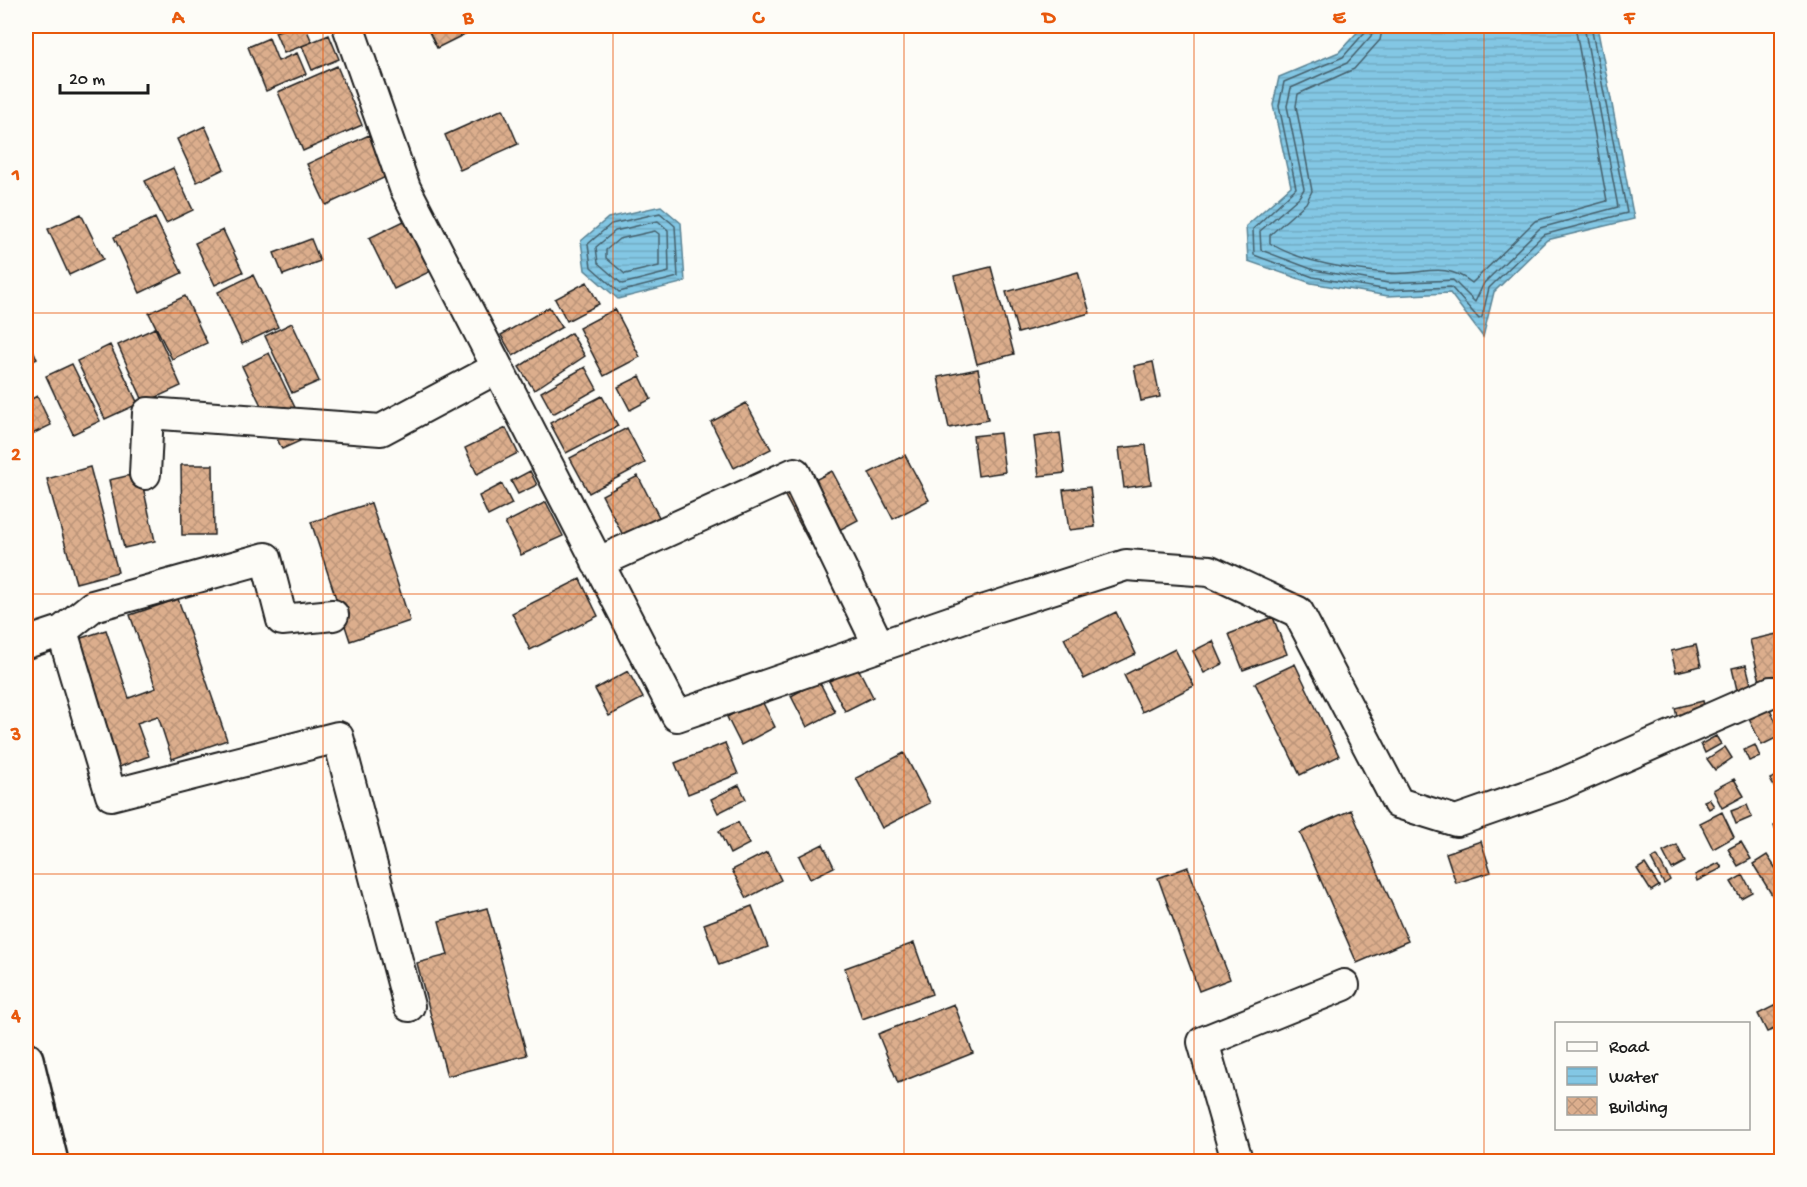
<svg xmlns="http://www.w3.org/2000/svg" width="1807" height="1187" viewBox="0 0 1807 1187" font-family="'Gochi Hand',sans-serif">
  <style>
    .water { fill: url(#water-rules); stroke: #5a8394; stroke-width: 1.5 }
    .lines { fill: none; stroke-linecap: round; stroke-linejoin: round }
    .shore { stroke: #45606c; stroke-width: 1.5 }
    .building { fill: url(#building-cross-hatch); stroke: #1c1c1c; stroke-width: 1.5 }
    .minor-casing { stroke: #1c1c1c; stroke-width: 34 }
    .trunk-casing { stroke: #1c1c1c; stroke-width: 38 }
    .minor { stroke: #fdfcf7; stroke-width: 30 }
    .trunk { stroke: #fdfcf7; stroke-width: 33 }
    .grid { fill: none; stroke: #e8590c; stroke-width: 1.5; stroke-opacity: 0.55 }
    .neatline { fill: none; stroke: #e8590c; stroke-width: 2 }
    .grid-label { font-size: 20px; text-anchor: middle; font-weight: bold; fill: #e8590c }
  </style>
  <defs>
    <pattern id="water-rules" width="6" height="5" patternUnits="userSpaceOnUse" patternTransform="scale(1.5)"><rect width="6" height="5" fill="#83c7e4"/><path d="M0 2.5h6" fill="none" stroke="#71aac3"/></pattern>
    <pattern id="building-cross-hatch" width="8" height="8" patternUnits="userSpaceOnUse" patternTransform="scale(1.5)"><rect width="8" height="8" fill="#dcae8d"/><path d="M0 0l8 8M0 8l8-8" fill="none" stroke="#bc9579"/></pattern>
  </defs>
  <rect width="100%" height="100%" fill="#fdfcf7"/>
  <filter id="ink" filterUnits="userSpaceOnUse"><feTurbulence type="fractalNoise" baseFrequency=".0167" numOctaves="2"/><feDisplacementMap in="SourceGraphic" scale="12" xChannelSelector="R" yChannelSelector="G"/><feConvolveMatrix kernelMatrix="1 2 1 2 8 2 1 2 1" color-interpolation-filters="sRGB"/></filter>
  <g filter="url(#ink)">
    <path class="water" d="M 1363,26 L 1597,26 L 1634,219 L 1547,240 L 1494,292 L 1483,337 L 1450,293 L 1388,296 L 1311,283 L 1248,261 L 1246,226 L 1291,186 L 1273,105 L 1279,77 L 1339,52 Z
      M 661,206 L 681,223 L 685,282 L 618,299 L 585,270 L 581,241 L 608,218 Z"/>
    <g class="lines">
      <path class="shore" d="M 1367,26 L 1365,32 L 1343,57 L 1284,82 L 1279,106 L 1296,188 L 1253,229 L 1254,255 L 1313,277 L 1388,290 L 1451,287 L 1479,319 L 1482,317 L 1489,288 L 1543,235 L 1627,213 L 1591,26
        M 1374,26 L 1371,36 L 1347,63 L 1291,88 L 1287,106 L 1304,189 L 1299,197 L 1260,231 L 1261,250 L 1314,270 L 1388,283 L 1453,280 L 1475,302 L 1484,283 L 1540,228 L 1618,207 L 1584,26
        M 1383,26 L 1380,40 L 1354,69 L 1298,94 L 1296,106 L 1312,191 L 1306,203 L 1270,235 L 1270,243 C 1298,262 1353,270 1387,273 C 1421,277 1442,259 1472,283 L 1535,221 L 1607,201 L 1575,26
        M 660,213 L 675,226 L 678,277 L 619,292 L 591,267 L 588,244 L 611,224 Z
        M 658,221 L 668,230 L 669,272 L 622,284 L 598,263 L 596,247 L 615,231 Z
        M 655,231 L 659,234 L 659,266 L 625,274 L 606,258 L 606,250 L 619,239 Z"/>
    </g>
    <path class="building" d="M 291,26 L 305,26 L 312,42 L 284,53 L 275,32 Z
      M 426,26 L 481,26 L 437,48 Z
      M 329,35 L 339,59 L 312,70 L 302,46 Z
      M 269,38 L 278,61 L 297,53 L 306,74 L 266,91 L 248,47 Z
      M 337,66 L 362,125 L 303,151 L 278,92 Z
      M 503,109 L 518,144 L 460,170 L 445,135 Z
      M 205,126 L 224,169 L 197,182 L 177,139 Z
      M 369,135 L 388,176 L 326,205 L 307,164 Z
      M 173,168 L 193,210 L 166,223 L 145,181 Z
      M 81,214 L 103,259 L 69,275 L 48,229 Z
      M 155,218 L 182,273 L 140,293 L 114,237 Z
      M 408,219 L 433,270 L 394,289 L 369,238 Z
      M 223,230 L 243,272 L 215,285 L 195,243 Z
      M 311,239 L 320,261 L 283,275 L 274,253 Z
      M 991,267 L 1014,354 L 977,364 L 954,276 Z
      M 1078,272 L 1090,313 L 1018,333 L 1006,292 Z
      M 253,275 L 278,327 L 242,344 L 218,292 Z
      M 587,282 L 599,304 L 567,321 L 555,299 Z
      M 185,296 L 207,343 L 172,359 L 149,313 Z
      M 549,307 L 562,327 L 513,356 L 501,335 Z
      M 615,309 L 640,357 L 604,376 L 579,328 Z
      M 292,323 L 319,381 L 292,393 L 265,336 Z
      M 155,328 L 181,386 L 144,403 L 118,345 Z
      M 26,333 L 37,359 L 26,364 Z
      M 571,333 L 585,356 L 534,390 L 519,367 Z
      M 110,345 L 138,404 L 105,419 L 77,361 Z
      M 269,353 L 309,437 L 282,449 L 242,366 Z
      M 1153,362 L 1160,397 L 1141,401 L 1134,366 Z
      M 72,364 L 100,421 L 73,434 L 46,376 Z
      M 585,367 L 597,389 L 553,414 L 541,392 Z
      M 978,369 L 988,420 L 949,428 L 938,377 Z
      M 640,376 L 651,399 L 630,410 L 618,387 Z
      M 37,396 L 51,425 L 26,437 L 26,402 Z
      M 602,396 L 618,426 L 566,453 L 550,423 Z
      M 746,403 L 771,449 L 734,468 L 711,422 Z
      M 506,428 L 518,453 L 477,474 L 465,448 Z
      M 627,428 L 645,463 L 589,493 L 570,458 Z
      M 1000,433 L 1005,472 L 978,476 L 973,436 Z
      M 1060,433 L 1065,473 L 1039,476 L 1034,437 Z
      M 1146,445 L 1151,484 L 1124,488 L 1119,448 Z
      M 905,455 L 929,500 L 893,519 L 869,473 Z
      M 181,465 L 213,465 L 214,535 L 182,535 Z
      M 90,467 L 118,572 L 76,583 L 47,479 Z
      M 530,471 L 537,485 L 518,494 L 511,481 Z
      M 832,471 L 858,520 L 811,545 L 785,496 Z
      M 140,473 L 155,541 L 124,548 L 109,480 Z
      M 638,476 L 662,523 L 626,541 L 602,495 Z
      M 502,484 L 512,504 L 488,516 L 479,496 Z
      M 1090,487 L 1095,527 L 1069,530 L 1063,490 Z
      M 546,502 L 563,536 L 521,555 L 505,523 Z
      M 371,503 L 410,621 L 350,641 L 311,522 Z
      M 580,579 L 598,616 L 530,650 L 512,613 Z
      M 178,599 L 227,740 L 172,759 L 158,716 L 137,723 L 149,756 L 114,769 L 69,642 L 106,630 L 129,698 L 156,688 L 130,615 Z
      M 1116,612 L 1136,654 L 1084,679 L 1064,638 Z
      M 1273,617 L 1287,654 L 1243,670 L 1229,634 Z
      M 1777,634 L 1782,654 L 1782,694 L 1764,698 L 1750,640 Z
      M 1213,641 L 1223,664 L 1204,673 L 1193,651 Z
      M 1696,645 L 1701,666 L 1676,672 L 1671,651 Z
      M 1175,649 L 1194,686 L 1142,712 L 1124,675 Z
      M 1295,664 L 1339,756 L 1300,775 L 1255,683 Z
      M 1746,665 L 1754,695 L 1739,699 L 1732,668 Z
      M 857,666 L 873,697 L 845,711 L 829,681 Z
      M 628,671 L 643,698 L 609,716 L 595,689 Z
      M 819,681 L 835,712 L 807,727 L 791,696 Z
      M 761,699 L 775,727 L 741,745 L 727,717 Z
      M 1703,701 L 1709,728 L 1681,734 L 1675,708 Z
      M 1770,709 L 1782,735 L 1762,745 L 1749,719 Z
      M 1716,736 L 1721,744 L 1705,753 L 1701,744 Z
      M 725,743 L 738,774 L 688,794 L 675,763 Z
      M 1755,745 L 1760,757 L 1749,761 L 1744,750 Z
      M 1725,747 L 1732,758 L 1715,770 L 1707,759 Z
      M 904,753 L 930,803 L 882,828 L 856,778 Z
      M 1782,773 L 1782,802 L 1770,779 Z
      M 1734,779 L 1744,796 L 1722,808 L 1713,790 Z
      M 739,785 L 746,799 L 718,813 L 711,799 Z
      M 1709,799 L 1714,806 L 1709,809 L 1704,801 Z
      M 1747,805 L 1752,817 L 1736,824 L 1731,811 Z
      M 1351,810 L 1408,941 L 1357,963 L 1300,833 Z
      M 1722,812 L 1734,837 L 1713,849 L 1700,823 Z
      M 738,822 L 749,844 L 730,854 L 719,831 Z
      M 1782,822 L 1782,842 L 1774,826 Z
      M 1481,841 L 1491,872 L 1456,883 L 1446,853 Z
      M 1741,842 L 1751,859 L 1738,866 L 1728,849 Z
      M 823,844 L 834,867 L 810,879 L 799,856 Z
      M 1677,845 L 1685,862 L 1672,869 L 1663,852 Z
      M 767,852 L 781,880 L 747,898 L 732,870 Z
      M 1767,855 L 1782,878 L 1782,896 L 1775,900 L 1753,864 Z
      M 1657,856 L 1670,880 L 1664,884 L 1651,859 Z
      M 1719,863 L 1722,868 L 1697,881 L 1695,875 Z
      M 1645,864 L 1659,886 L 1651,891 L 1637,869 Z
      M 1188,867 L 1230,979 L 1199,991 L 1158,878 Z
      M 1743,875 L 1752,892 L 1741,898 L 1731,882 Z
      M 752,906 L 768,947 L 719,965 L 704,924 Z
      M 487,908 L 527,1055 L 447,1076 L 417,963 L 448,955 L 439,921 Z
      M 1782,934 L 1782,950 L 1776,935 Z
      M 914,943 L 932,994 L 862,1019 L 845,968 Z
      M 1782,1002 L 1782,1037 L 1777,1028 L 1767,1032 L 1758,1014 Z
      M 954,1004 L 973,1053 L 898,1083 L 878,1034 Z"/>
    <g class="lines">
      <defs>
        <path id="minor" d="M 348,26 L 405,188 L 677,716 L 970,615 L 1126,565 L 1210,571 L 1298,612 L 1398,803 L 1456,821 L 1559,785 L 1771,692 L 1782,692
          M 145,474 L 148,413 L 381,430 L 497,368
          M 597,563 L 795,473 L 879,646
          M 62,631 L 93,606 L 266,558 L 282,620 L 333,615
          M 26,643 L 62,631 L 111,795 L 338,737 L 409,1006
          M 1233,1162 L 1237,1160 L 1203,1042 L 1344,985"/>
        <path id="trunk" d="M 26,1059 L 51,1162"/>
      </defs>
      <use href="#minor" class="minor-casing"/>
      <use href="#trunk" class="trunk-casing"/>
      <use href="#minor" class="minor"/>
      <use href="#trunk" class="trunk"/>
    </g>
  </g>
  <path class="grid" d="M 323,26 L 323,1162M 613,26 L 613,1162M 904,26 L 904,1162M 1194,26 L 1194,1162M 1484,26 L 1484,1162M 26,313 L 1782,313M 26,594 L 1782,594M 26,874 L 1782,874"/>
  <rect width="1807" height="1187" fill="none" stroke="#fdfcf7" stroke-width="66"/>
  <rect x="1555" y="1022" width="195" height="108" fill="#fdfcf7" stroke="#a3a29f" stroke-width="1.5"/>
  <rect x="1567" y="1042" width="30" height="9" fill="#fdfcf7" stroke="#a3a29f" stroke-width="1.5"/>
  <text x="1609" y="1052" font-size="18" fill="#1c1c1c">Road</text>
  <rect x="1567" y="1067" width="30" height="18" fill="url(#water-rules)" stroke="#a3a29f" stroke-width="1.5"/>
  <text x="1609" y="1082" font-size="18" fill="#1c1c1c">Water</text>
  <rect x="1567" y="1097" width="30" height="18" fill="url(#building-cross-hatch)" stroke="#a3a29f" stroke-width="1.5"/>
  <text x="1609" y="1112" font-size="18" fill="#1c1c1c">Building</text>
  <path d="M60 84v9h88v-9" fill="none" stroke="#1c1c1c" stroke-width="3"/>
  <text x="69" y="84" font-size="18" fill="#1c1c1c" stroke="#fdfcf7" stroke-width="4.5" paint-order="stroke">20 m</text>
  <rect x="33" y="33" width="1741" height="1121" class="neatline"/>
  <g class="grid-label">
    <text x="178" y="23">A</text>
    <text x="468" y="23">B</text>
    <text x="758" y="23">C</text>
    <text x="1049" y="23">D</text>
    <text x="1339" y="23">E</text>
    <text x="1629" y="23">F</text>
    <text x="16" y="180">1</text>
    <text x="16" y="460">2</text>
    <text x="16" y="740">3</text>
    <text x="16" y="1021">4</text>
  </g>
</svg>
